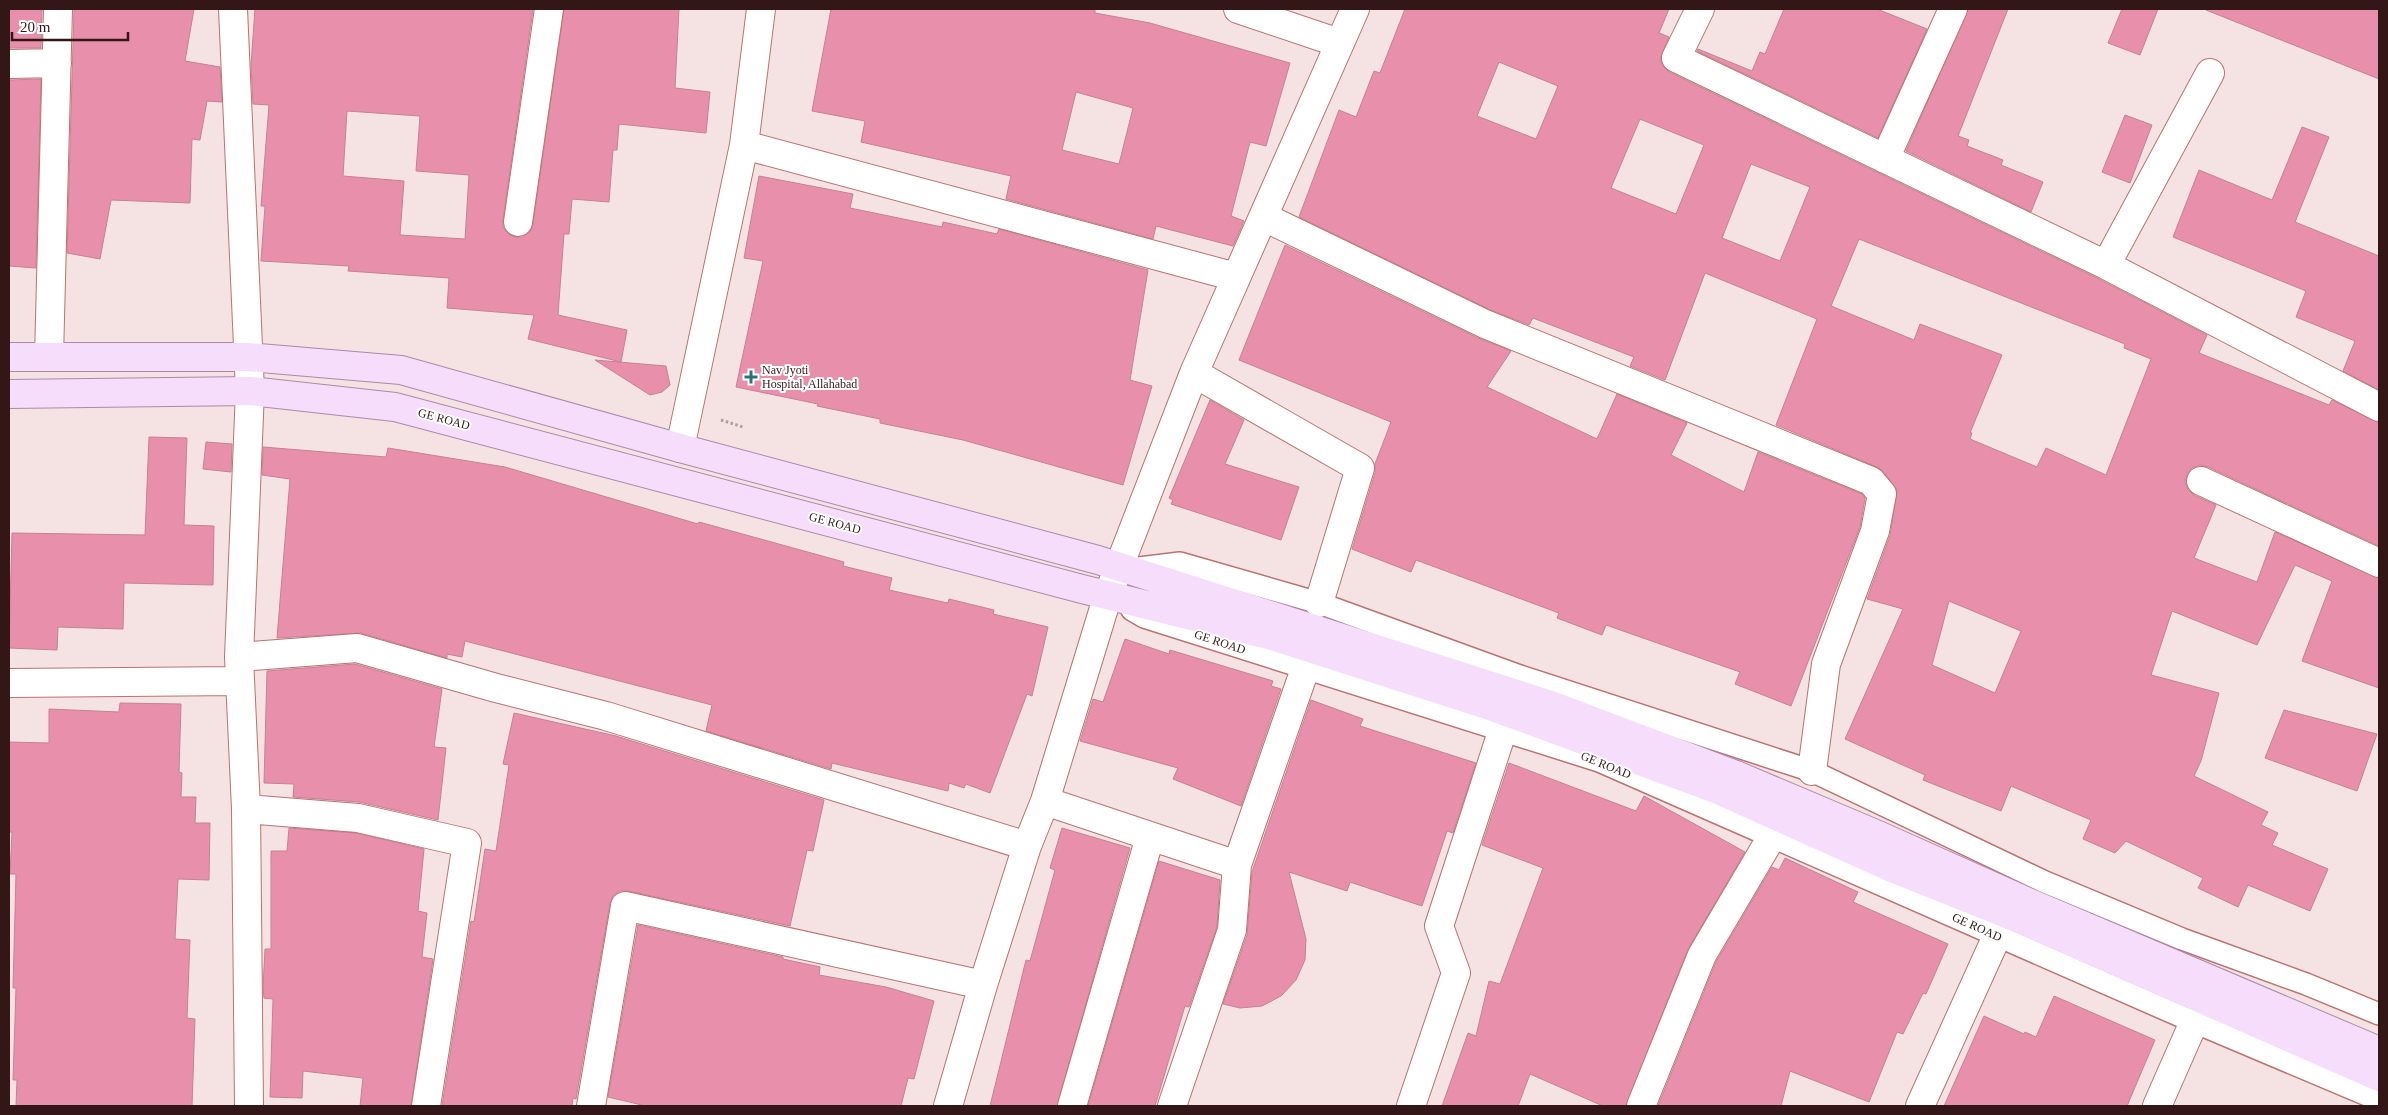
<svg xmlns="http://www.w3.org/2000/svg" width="2388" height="1115" viewBox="0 0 2388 1115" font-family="Georgia,serif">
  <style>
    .building { fill: #e890ab; stroke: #c78095; fill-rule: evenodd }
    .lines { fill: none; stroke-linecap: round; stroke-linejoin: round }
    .lane-casing { stroke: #ba7272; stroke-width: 24 }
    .street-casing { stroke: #ba7272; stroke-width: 30 }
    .primary-casing { stroke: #ad89a9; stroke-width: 30 }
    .path { stroke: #b29e9d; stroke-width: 3; stroke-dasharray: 2.5 2.5; stroke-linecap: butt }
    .lane { stroke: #fff; stroke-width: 21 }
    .street { stroke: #fff; stroke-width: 28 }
    .primary { stroke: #f5ddfb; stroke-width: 28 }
    .poi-dot { fill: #2a7479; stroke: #fff; stroke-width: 2 }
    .labels { text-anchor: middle; stroke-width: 4; stroke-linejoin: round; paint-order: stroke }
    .poi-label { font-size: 12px; fill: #331717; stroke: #fff; text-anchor: start }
    .street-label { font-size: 12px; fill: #331717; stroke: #fff }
  </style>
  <rect width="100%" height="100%" fill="#f4e3e2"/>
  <path class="building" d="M 9,9 L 42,9 L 41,48 L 9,48 Z
    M 74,9 L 194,9 L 185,61 L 220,67 L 222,102 L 207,101 L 200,140 L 192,139 L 190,203 L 111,200 L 100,259 L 67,253 Z
    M 255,9 L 533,9 L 503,220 L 503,227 L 508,234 L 516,237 L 523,237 L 530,232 L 533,224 L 564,9 L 679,9 L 675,88 L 710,92 L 706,133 L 619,124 L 617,150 L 613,150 L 609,202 L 572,199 L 569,234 L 564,234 L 558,315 L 627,330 L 621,362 L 528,339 L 534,315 L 447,308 L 449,278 L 348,271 L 349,266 L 261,261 L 265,206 L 261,206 L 269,105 L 253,104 L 251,65 ZM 347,111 L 420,116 L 416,171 L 469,175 L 465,239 L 400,235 L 404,181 L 343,176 Z
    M 831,9 L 1095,9 L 1095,13 L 1150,23 L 1290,63 L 1266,146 L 1250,142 L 1231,216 L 1244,221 L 1233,246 L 1156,226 L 1153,239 L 1006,199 L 1011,176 L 861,142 L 865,121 L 812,111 ZM 1076,92 L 1133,108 L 1119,164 L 1062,150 Z
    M 1405,9 L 1669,9 L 1659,33 L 1669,37 L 1660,59 L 1663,66 L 1669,72 L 2099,279 L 2207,335 L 2199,353 L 2329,405 L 2332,400 L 2379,423 L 2379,546 L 2208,467 L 2200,465 L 2192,468 L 2187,474 L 2185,482 L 2188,490 L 2194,495 L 2216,505 L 2194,558 L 2257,582 L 2275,532 L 2379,578 L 2379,688 L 2302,661 L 2332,581 L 2295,565 L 2257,645 L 2172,611 L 2151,675 L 2219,693 L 2201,761 L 2194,776 L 2268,812 L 2261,825 L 2278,833 L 2272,845 L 2328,869 L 2310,911 L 2248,885 L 2238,907 L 2198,888 L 2203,878 L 2126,841 L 2115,853 L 2083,839 L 2091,820 L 2011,786 L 2001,811 L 1923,780 L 1925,775 L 1845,739 L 1903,609 L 1867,599 L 1890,536 L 1897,490 L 1883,471 L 1877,467 L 1776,425 L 1817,319 L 1705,273 L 1665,380 L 1630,366 L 1634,357 L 1533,318 L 1529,325 L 1491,310 L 1299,217 L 1339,110 L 1356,117 L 1374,71 L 1380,73 ZM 1499,62 L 1558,86 L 1536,139 L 1477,116 ZM 1640,119 L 1704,145 L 1676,214 L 1611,188 ZM 1751,164 L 1810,187 L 1780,261 L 1722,238 ZM 1859,239 L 2125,344 L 2124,348 L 2151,359 L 2106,475 L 2046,448 L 2037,467 L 1970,439 L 1972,433 L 1970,433 L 2002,355 L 1920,324 L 1914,340 L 1831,306 ZM 1949,601 L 2021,631 L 1995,693 L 1932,665 Z
    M 1784,9 L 1877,9 L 1927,29 L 1878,138 L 1697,51 L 1698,49 L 1752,71 L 1760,52 L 1765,54 Z
    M 1968,9 L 2008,9 L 1958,136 L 1969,140 L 1967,146 L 2003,160 L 2001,165 L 2043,182 L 2031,212 L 1906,151 Z
    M 2122,9 L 2158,9 L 2140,55 L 2108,43 Z
    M 2207,9 L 2379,9 L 2379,79 L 2206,10 Z
    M 41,79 L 36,268 L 9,266 L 9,80 Z
    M 2125,115 L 2152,125 L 2130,183 L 2102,172 Z
    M 2302,127 L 2329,137 L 2295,222 L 2379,256 L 2379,390 L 2343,371 L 2355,341 L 2296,317 L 2306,291 L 2173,237 L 2199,170 L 2272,200 Z
    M 759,176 L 853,194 L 850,208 L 942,227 L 943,222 L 997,234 L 999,229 L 1148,270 L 1130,380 L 1152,386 L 1123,485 L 963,440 L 880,423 L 880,419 L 817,406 L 818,404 L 736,387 L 763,261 L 744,258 Z
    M 1285,245 L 1478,338 L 1511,351 L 1487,387 L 1597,439 L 1617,394 L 1687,423 L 1671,455 L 1744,492 L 1758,452 L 1862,494 L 1865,498 L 1860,527 L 1791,706 L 1735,684 L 1740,672 L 1606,625 L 1602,635 L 1557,618 L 1559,613 L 1416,560 L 1411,572 L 1352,549 L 1375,473 L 1375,464 L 1391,422 L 1239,360 Z
    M 595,360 L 666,366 L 670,385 L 662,392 L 650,395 Z
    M 1210,400 L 1244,420 L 1225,464 L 1299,487 L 1281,540 L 1171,504 L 1173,500 L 1169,498 Z
    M 149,437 L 187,438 L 184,525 L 214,526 L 213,585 L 124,583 L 123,629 L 58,627 L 57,650 L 9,648 L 12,533 L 145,535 Z
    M 206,442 L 232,444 L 231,472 L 203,469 Z
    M 263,447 L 386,457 L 388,448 L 505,467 L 698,524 L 699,522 L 844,562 L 843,566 L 892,578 L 889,590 L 948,603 L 949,599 L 994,610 L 993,614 L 1048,627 L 1032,696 L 1027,694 L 990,793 L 966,784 L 964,788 L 949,783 L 948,791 L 832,763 L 831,769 L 706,731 L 712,705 L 465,641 L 462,657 L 447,654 L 447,658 L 361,633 L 277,638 L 290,479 L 262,475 Z
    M 1125,639 L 1169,654 L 1170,650 L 1273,681 L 1271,686 L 1281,689 L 1241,806 L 1173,779 L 1178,768 L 1080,741 L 1093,699 L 1103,702 Z
    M 355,664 L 442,689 L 434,747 L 446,748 L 438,820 L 359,802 L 293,797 L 294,784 L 264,783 L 267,671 Z
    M 1311,700 L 1363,719 L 1360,726 L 1476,763 L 1453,833 L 1447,831 L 1422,906 L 1350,882 L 1347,891 L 1289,872 L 1306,939 L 1305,960 L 1296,980 L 1281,996 L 1262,1006 L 1240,1008 L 1223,1004 L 1247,935 L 1252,872 Z
    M 120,703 L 181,704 L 179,772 L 182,773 L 181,797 L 196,797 L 195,823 L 210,823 L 209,880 L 178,879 L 175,939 L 190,940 L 187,1018 L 195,1019 L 192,1106 L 16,1106 L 17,1080 L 13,1080 L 16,988 L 13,988 L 16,874 L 10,874 L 12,832 L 9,832 L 9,742 L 49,743 L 49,709 L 119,712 Z
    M 2284,710 L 2377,734 L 2357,791 L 2265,758 Z
    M 514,713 L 616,736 L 824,800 L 813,851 L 807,850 L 790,926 L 628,891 L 620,891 L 613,896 L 610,903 L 576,1099 L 573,1098 L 572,1106 L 442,1106 L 471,921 L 474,922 L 485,849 L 496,851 L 509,765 L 503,764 Z
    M 1509,763 L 1636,811 L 1644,796 L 1745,852 L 1688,949 L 1626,1106 L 1603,1106 L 1530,1074 L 1518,1106 L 1442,1106 L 1468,1033 L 1476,1036 L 1489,981 L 1500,984 L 1543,868 L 1482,845 Z
    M 289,828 L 356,833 L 424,849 L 418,911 L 427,913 L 422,957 L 433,959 L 411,1106 L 360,1106 L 363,1078 L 303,1071 L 302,1098 L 270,1097 L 273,999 L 264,998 L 263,988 L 265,949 L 271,949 L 271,851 L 287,851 Z
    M 1062,828 L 1130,848 L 1057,1106 L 990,1106 L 1026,960 L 1030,961 L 1055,870 L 1050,868 Z
    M 1785,858 L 1858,892 L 1853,902 L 1948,944 L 1926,994 L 1923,993 L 1903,1034 L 1897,1032 L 1869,1102 L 1790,1071 L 1781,1106 L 1658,1106 L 1716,962 L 1772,867 L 1779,870 Z
    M 1159,861 L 1220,880 L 1217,927 L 1189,1007 L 1185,1006 L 1155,1106 L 1088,1106 Z
    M 638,925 L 783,957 L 783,959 L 820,967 L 819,975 L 886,987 L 934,1001 L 914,1079 L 908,1078 L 901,1106 L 646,1106 L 608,1097 Z
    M 2054,996 L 2155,1040 L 2127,1106 L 1944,1106 L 1984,1016 L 2024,1034 L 2025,1032 L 2036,1037 Z"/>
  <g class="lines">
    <defs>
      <path id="lane" d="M 1131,569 L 1180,563 L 1319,603 L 1520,676 L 1812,771 L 2045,882 L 2182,939 L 2306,984 L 2379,1014
        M 1132,610 L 1144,617 L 1599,761 L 2194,1022 L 2379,1100"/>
      <path id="street" d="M 233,9 L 250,391 L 239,657 L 246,809 L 249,1106
        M 1238,9 L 1339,43
        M 1700,9 L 1676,58 L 2106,265 L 2379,407
        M 9,64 L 57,63
        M 744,145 L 1236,277
        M 1885,159 L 1953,9
        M 1264,217 L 1485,324 L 1871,481 L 1882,494 L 1875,531 L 1826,664 L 1812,771
        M 518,222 L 549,9
        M 2106,265 L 2210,73
        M 49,357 L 58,9
        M 1194,373 L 1360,468 L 1319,603
        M 680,448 L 744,145 L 761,9
        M 2201,481 L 2379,563
        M 239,657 L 357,648 L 496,688 L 606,716 L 1027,846
        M 9,683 L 240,681
        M 1045,801 L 1237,865
        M 246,809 L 358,818 L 467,843 L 426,1106
        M 591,1106 L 625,906 L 983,985
        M 948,1106 L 983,985 L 1027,846 L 1045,801 L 1108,595 L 1194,373 L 1355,9
        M 1072,1106 L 1150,837
        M 1172,1106 L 1232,930 L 1237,865 L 1305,669
        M 1411,1106 L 1456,973 L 1439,926 L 1503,729
        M 1641,1106 L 1702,955 L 1771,838
        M 1920,1106 L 1997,936
        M 2157,1106 L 2194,1022"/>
      <path id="primary" d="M 9,357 L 248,357 L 401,370 L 680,448 L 1098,560 L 1551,705 L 1736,775 L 1878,835 L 2028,902 L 2379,1051
        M 9,394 L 250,391 L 395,407 L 1082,589 L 1272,636 L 1493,707 L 1716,789 L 1892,868 L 2022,920 L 2379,1077"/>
    </defs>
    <use href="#lane" class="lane-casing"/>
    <use href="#street" class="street-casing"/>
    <use href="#primary" class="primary-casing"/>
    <path class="path" d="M 721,420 L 743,427"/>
    <use href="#lane" class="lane"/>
    <use href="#street" class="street"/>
    <use href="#primary" class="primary"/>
  </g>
  <path class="poi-dot" d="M748.5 369.5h5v5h5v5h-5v5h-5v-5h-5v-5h5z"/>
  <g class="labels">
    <g class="poi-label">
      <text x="762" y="374">Nav Jyoti<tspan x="762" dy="14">Hospital, Allahabad</tspan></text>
    </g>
    <g class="street-label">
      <text transform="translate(444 419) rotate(15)" y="4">GE ROAD</text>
      <text transform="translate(835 523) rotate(15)" y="4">GE ROAD</text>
      <text transform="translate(1220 642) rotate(18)" y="4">GE ROAD</text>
      <text transform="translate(1606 765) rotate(22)" y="4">GE ROAD</text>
      <text transform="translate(1977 927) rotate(24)" y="4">GE ROAD</text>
    </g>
  </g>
  <rect width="2388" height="1115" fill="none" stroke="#331717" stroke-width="20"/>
  <path d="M12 32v8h116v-8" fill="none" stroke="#331717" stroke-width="2.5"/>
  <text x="20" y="32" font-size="15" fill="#331717" stroke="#ffffff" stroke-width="4" paint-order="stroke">20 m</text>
</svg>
